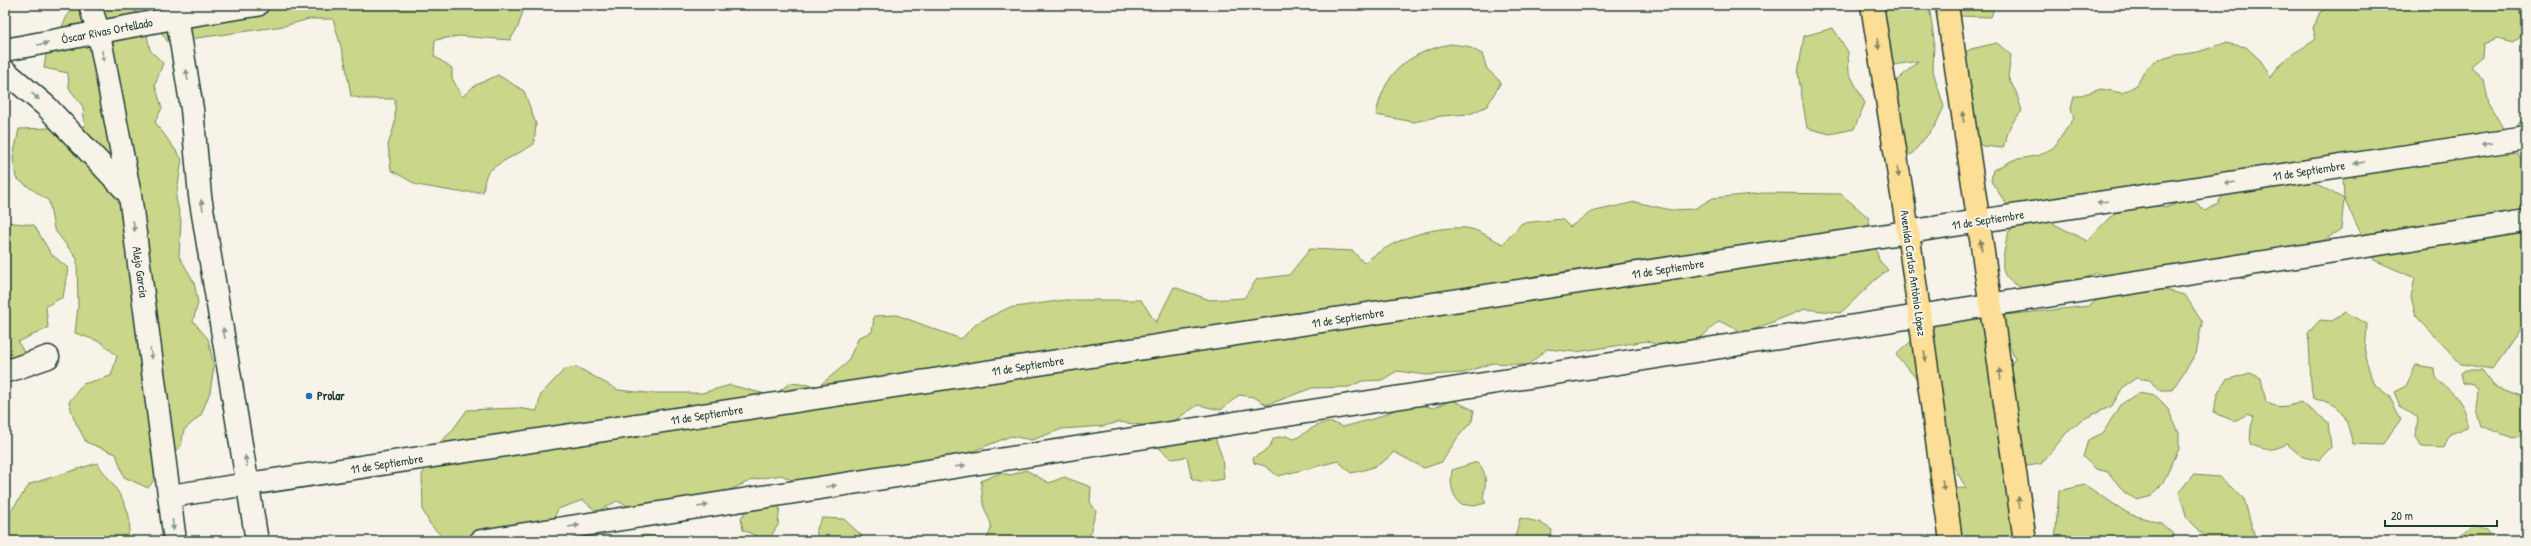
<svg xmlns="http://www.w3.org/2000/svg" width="2531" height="546" viewBox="0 0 2531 546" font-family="'Patrick Hand',sans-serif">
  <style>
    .green { fill: #cad689; stroke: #748a5e; fill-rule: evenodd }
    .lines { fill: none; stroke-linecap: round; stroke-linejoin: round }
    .minor-casing { stroke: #1f3d34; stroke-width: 25 }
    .major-casing { stroke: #1f3d34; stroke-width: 25 }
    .minor { stroke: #f7f3e8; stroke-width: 22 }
    .major { stroke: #fcde96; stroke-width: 22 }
    .oneway { fill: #8b988e }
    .oneway2 { fill: #828560 }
    .poi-dot { fill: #1f6fb2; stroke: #f7f3e8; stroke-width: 1.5 }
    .labels { text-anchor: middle; stroke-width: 4; stroke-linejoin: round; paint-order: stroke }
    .street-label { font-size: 12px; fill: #1f3d34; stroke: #f7f3e8 }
    .poi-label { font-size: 12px; font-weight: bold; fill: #1f3d34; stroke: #f7f3e8; text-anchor: start }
  </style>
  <rect width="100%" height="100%" fill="#f7f3e8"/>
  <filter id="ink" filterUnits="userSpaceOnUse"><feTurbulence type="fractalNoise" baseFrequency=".025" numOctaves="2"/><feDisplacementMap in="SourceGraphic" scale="8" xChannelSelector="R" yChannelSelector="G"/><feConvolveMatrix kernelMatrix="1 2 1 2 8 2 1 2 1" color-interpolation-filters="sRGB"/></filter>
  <g filter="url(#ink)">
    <path class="green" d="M 77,5 L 124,5 L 143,15 L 150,50 L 163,63 L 155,85 L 162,108 L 155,122 L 182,159 L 176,198 L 181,221 L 179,256 L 194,282 L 198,303 L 193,321 L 208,339 L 214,366 L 210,392 L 201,415 L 184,430 L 181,446 L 148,488 L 124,477 L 116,454 L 86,442 L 74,419 L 69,402 L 83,384 L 111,376 L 117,356 L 101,342 L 75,333 L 78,307 L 77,259 L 54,229 L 49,201 L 16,178 L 13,158 L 19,129 L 85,127 L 83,107 L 69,88 L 68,73 L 44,68 L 49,35 L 61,29 L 70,10 Z
      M 141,5 L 525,5 L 518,27 L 510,40 L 459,36 L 435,40 L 434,56 L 452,68 L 452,78 L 462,97 L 474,86 L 498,75 L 524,91 L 536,124 L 534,144 C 523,152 489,166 486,176 C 484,181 484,187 483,192 L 458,192 L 417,185 L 391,170 L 388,145 L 395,123 L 395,99 L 363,99 L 351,96 L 345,61 L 333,19 L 309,19 L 284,26 L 168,42 Z
      M 1872,5 L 1929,5 L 1934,40 L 1933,71 L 1944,107 L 1935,126 L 1911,155 L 1893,138 L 1886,91 L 1918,61 L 1882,67 Z
      M 1956,5 L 1995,5 L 1991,17 L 1959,16 Z
      M 2333,5 L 2517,5 L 2526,32 L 2513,43 L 2497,39 L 2483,44 L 2482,57 L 2471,66 L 2484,81 L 2489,104 L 2504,130 L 2481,141 L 2295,172 L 2344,199 L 2343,174 L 2366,171 L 2388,172 L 2408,163 L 2500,149 L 2518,154 L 2526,167 L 2526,196 L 2522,201 L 2522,240 L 2526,243 L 2526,321 L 2492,369 L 2461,364 L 2416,316 L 2411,297 L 2415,278 L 2374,260 L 2344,199 L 2341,229 L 2302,255 L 2244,279 L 2190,263 L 2138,281 L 2096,273 L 2047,297 C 2001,280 1996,281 2009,231 L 2033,215 L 2022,217 L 2005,202 L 1991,181 L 1993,170 L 2013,160 L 2040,155 L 2054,147 L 2074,118 L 2071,109 L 2074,97 L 2101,89 L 2122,93 L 2137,85 L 2145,70 L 2155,61 L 2176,55 L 2198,52 L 2225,43 L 2246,47 L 2261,61 L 2271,78 C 2284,54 2296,54 2316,39 L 2313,28 L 2320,12 ZM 2223,195 L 2218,203 L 2205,211 L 2191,198 L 2165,208 L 2151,196 ZM 2149,196 L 2110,217 L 2087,241 L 2035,214 Z
      M 1833,28 L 1848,52 L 1849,73 L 1865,103 L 1854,129 L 1830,134 L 1807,128 L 1798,73 L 1804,36 Z
      M 1997,43 L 2011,55 L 2008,77 L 2016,92 L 2022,111 L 2011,124 L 2003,148 L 1982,146 L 1967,130 L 1956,58 L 1971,49 Z
      M 1450,44 L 1467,46 L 1482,54 L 1487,69 L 1501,82 L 1487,106 L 1470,114 L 1441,116 L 1414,122 L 1376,115 C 1384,72 1408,53 1450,44 Z
      M 2526,112 L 2526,152 L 2517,136 L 2512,136 Z
      M 1764,193 L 1841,194 L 1868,217 L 1879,260 L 1888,270 C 1869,283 1857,299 1840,313 L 1805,309 L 1745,333 L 1719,321 L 1704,335 L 1674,352 L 1647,341 L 1576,352 L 1547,349 L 1528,365 L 1492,363 L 1464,373 L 1426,375 L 1397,371 L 1382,380 L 1362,381 L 1349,387 L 1312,388 L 1267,405 L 1254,397 L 1239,395 L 1221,410 L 1198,405 L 1163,428 L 1119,422 L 1104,426 L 1062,429 L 1032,440 L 1011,436 L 906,478 L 816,491 L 781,475 L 752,480 L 661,521 L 617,501 L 597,512 L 583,500 L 558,509 L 545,538 L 498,538 L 491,527 L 475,541 L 446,541 L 430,524 L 423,511 L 422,475 L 439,443 L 451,432 L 467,410 L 517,408 L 537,411 L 541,394 L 565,369 L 577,367 L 618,390 L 647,393 L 702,393 L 730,385 L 773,396 L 790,383 L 819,386 L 847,363 L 859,337 L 872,332 L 874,316 L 897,315 L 961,339 L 977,323 L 1008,308 L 1065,300 L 1141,300 L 1156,323 L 1174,287 L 1210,300 L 1244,298 L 1257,279 L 1289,275 L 1310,249 L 1353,251 L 1364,263 C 1392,240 1429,226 1466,228 C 1478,229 1492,239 1503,244 L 1522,223 L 1562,219 L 1570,227 L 1591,212 L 1635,202 L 1671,210 L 1694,209 L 1713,198 Z
      M 5,222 L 34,225 L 51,254 L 68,268 L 63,297 L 46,306 L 48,328 L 18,342 L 24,352 L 17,364 L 5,357 Z
      M 2118,285 L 2161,289 L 2185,295 L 2202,322 L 2196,354 L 2172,390 L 2158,390 L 2150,380 L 2136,378 L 2123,387 L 2112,406 L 2081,420 L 2069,430 L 2041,464 L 2027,466 L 2015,457 L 2026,541 L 1963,541 L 1950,536 L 1943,489 L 1966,488 L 1935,434 L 1929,393 L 1896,355 L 1921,332 L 1952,312 L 1977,308 L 2001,354 L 2004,371 L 2015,359 L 1996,316 L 2089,306 Z
      M 2346,312 L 2367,324 L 2365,356 L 2373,383 L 2389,396 L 2401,419 L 2382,445 L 2353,444 C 2345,416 2345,403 2313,399 C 2309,376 2311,356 2308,333 L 2320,320 L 2332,321 Z
      M 2416,365 L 2434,368 L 2437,380 C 2453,392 2469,406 2467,428 L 2450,434 L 2444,448 L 2422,447 L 2416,436 L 2418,418 L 2400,406 L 2394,392 L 2406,386 Z
      M 2465,370 L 2481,370 L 2493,386 L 2523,397 L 2526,434 L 2513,438 L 2481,426 L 2476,409 L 2478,390 L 2474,385 L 2463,383 L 2461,373 Z
      M 2250,373 L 2261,378 L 2266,402 C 2278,409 2288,407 2300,402 L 2328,422 L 2331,447 L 2319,460 L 2300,455 L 2287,444 C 2273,451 2265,451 2250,444 L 2251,427 L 2254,417 L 2248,414 L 2234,421 L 2213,412 L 2218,393 L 2226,380 Z
      M 2138,393 L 2156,396 L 2167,407 L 2179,433 L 2179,449 L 2163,482 L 2152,496 L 2137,500 L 2125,493 L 2108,472 L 2096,469 L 2083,457 L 2088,440 L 2103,433 L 2120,405 Z
      M 1452,400 L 1474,410 L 1472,421 L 1458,437 L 1442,462 L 1424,468 L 1394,452 C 1381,466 1370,469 1351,473 L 1338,461 L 1278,476 L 1265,466 L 1254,463 L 1253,458 L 1268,449 L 1274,438 L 1286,436 L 1295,439 C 1312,429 1324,416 1343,427 L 1376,418 L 1413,402 L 1433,408 Z
      M 1213,432 L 1222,457 L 1224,479 L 1204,482 L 1192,479 L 1187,457 L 1171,459 L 1156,445 Z
      M 1477,462 C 1488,472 1486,485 1483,498 L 1486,503 L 1474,506 L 1460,504 C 1451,492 1450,484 1452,470 Z
      M 97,463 C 112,484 141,514 125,541 L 10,541 L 10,512 L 30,484 Z
      M 1026,470 L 1049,483 L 1064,477 L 1091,487 L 1090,502 L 1096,511 L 1088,541 L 985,541 C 995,526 991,524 985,510 C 982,501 982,490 981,481 L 1000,473 L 1011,475 Z
      M 2193,475 L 2220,477 L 2244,499 L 2256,541 L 2210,541 L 2187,518 L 2179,492 Z
      M 2085,485 L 2129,514 L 2161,523 L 2173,534 L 2172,541 L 2055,541 L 2059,491 Z
      M 781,494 L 778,525 L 768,541 L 743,530 L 741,518 L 746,511 L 739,501 Z
      M 822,518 L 844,519 L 861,535 L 863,541 L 819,541 L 816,530 Z
      M 1520,518 L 1539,522 L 1552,530 L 1551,541 L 1514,541 Z
      M 2472,525 L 2485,530 L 2494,541 L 2456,541 Z
      M 644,535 L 666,537 L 666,541 L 635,541 Z"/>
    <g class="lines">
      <defs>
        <path id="minor" d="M 90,5 L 99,34 L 130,195 L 175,541
          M 175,5 L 192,109 L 200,196 L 257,541
          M 5,50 L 179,17 L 257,5
          M 5,71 L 46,106 L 130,195
          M 5,372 L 48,357
          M 170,496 L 2526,138
          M 481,541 L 2526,221"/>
        <path id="major" d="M 1872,5 L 1908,232 L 1951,541
          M 1947,5 L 2025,541"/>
      </defs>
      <use href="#minor" class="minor-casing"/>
      <use href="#major" class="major-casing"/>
      <use href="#minor" class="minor"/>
      <use href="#major" class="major"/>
    </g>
    <defs><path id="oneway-solid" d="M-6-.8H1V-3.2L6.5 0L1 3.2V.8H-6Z"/></defs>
    <g class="oneway">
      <use href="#oneway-solid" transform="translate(43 44) rotate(-10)"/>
      <use href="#oneway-solid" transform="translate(103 56) rotate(80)"/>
      <use href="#oneway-solid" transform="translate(187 75) rotate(-98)"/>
      <use href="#oneway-solid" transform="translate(35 96) rotate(40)"/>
      <use href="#oneway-solid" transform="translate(2487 144) rotate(171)"/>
      <use href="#oneway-solid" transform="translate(2359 163) rotate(171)"/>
      <use href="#oneway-solid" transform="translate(2230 183) rotate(171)"/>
      <use href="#oneway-solid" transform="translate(2102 202) rotate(171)"/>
      <use href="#oneway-solid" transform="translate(202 205) rotate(-100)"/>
      <use href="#oneway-solid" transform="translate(134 226) rotate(82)"/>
      <use href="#oneway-solid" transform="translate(224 333) rotate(-100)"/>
      <use href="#oneway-solid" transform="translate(151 354) rotate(82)"/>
      <use href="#oneway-solid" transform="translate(246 461) rotate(-100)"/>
      <use href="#oneway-solid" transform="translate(960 466) rotate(-9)"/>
      <use href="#oneway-solid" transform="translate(831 486) rotate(-9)"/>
      <use href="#oneway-solid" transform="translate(703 506) rotate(-9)"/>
      <use href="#oneway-solid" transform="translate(173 525) rotate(84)"/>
      <use href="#oneway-solid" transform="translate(574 526) rotate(-9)"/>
    </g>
    <g class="oneway2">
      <use href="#oneway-solid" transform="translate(1878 44) rotate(81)"/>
      <use href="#oneway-solid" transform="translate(1963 117) rotate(-98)"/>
      <use href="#oneway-solid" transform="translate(1898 172) rotate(81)"/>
      <use href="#oneway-solid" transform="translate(1981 245) rotate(-98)"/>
      <use href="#oneway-solid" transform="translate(1925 356) rotate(82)"/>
      <use href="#oneway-solid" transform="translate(2000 374) rotate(-98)"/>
      <use href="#oneway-solid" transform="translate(1943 485) rotate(82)"/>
      <use href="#oneway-solid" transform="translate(2019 502) rotate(-98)"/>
    </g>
  </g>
  <circle class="poi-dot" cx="309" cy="396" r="4"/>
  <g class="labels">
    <g class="street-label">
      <text transform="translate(107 31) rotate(-11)" y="4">Óscar Rivas Ortellado</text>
      <text transform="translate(2309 171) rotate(-9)" y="4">11 de Septiembre</text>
      <text transform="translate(1988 220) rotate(-9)" y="4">11 de Septiembre</text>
      <text transform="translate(1668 269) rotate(-9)" y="4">11 de Septiembre</text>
      <text transform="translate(140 272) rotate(82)" y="4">Alejo García</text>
      <text transform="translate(1913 273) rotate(82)" y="4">Avenida Carlos António López</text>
      <text transform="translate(1348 318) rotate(-9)" y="4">11 de Septiembre</text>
      <text transform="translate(1028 366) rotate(-9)" y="4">11 de Septiembre</text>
      <text transform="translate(707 415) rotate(-9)" y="4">11 de Septiembre</text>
      <text transform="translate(387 464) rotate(-9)" y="4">11 de Septiembre</text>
    </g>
    <g class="poi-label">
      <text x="317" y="400">Prolar</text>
    </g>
  </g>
  <rect width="2531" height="546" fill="none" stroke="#f7f3e8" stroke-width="20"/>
  <rect x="10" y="10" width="2511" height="526" fill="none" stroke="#1f3d34" stroke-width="1.5" filter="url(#ink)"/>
  <path d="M2385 520v6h112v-6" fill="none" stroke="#1f3d34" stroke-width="2"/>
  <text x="2391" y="520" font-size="12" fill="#1f3d34" stroke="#f7f3e8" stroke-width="3" paint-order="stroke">20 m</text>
</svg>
